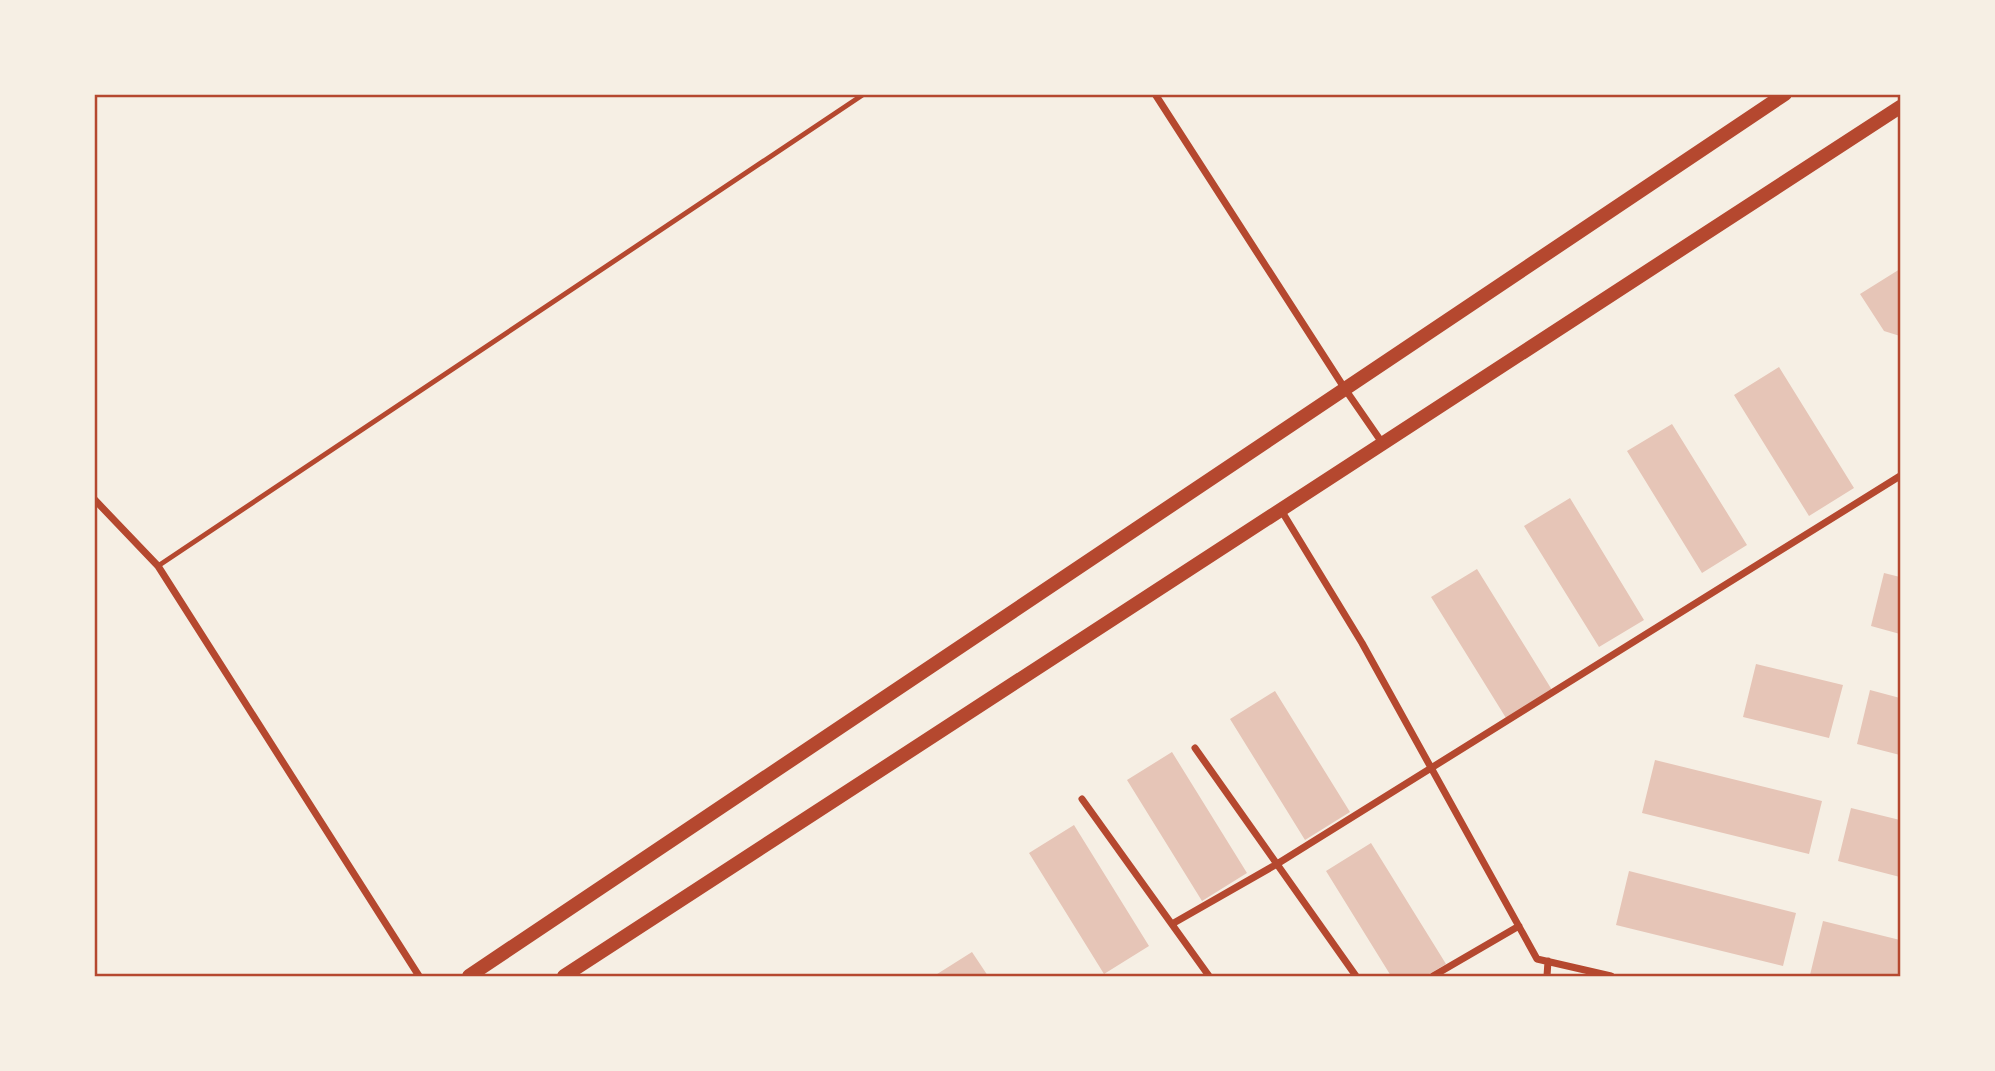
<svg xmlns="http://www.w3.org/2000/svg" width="1995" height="1071" viewBox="0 0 1995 1071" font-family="Raleway,sans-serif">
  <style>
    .building { fill: #e6c5b7 }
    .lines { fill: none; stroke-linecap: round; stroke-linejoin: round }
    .service { stroke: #b5482f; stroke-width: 5 }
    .minor { stroke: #b5482f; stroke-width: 7 }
    .secondary { stroke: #b5482f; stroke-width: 14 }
    .neatline { fill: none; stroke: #b5482f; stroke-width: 2.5 }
  </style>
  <rect width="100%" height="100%" fill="#f6efe4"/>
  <path class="building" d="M 1900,269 L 1900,336 L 1884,331 L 1860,294 Z
    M 1779,367 L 1854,488 L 1809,516 L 1734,395 Z
    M 1672,424 L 1747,545 L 1702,573 L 1627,451 Z
    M 1570,498 L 1644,620 L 1599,647 L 1524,526 Z
    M 1477,569 L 1552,690 L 1506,718 L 1431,597 Z
    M 1884,573 L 1900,577 L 1900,634 L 1871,626 Z
    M 1756,664 L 1843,685 L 1829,738 L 1743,717 Z
    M 1870,690 L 1900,698 L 1900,755 L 1857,744 Z
    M 1275,691 L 1350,812 L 1305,840 L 1230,719 Z
    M 1172,752 L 1247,873 L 1202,901 L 1127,780 Z
    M 1655,760 L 1822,801 L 1809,854 L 1642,813 Z
    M 1851,808 L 1900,820 L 1900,877 L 1838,861 Z
    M 1074,825 L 1149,946 L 1104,974 L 1029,853 Z
    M 1371,843 L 1446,964 L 1426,976 L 1391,976 L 1326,871 Z
    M 1629,871 L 1796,913 L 1783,966 L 1616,925 Z
    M 1823,921 L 1900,940 L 1900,976 L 1817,976 L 1810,975 Z
    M 972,952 L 988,976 L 934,976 Z"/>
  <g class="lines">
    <path class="service" d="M 158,566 L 864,94"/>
    <path class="minor" d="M 1155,94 L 1345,389 L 1383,444
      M 94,499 L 158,566 L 419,976
      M 1281,510 L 1362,643 L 1537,959 L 1611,976
      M 1195,748 L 1356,976
      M 1082,799 L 1209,976
      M 1172,924 L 1277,864 L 1900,476
      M 1433,976 L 1519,926
      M 1547,976 L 1548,961"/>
    <path class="secondary" d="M 469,976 L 1785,94
      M 564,976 L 1900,107"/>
  </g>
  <rect width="1995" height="1071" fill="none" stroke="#f6efe4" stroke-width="192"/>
  <rect x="96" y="96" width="1803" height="879" class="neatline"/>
</svg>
